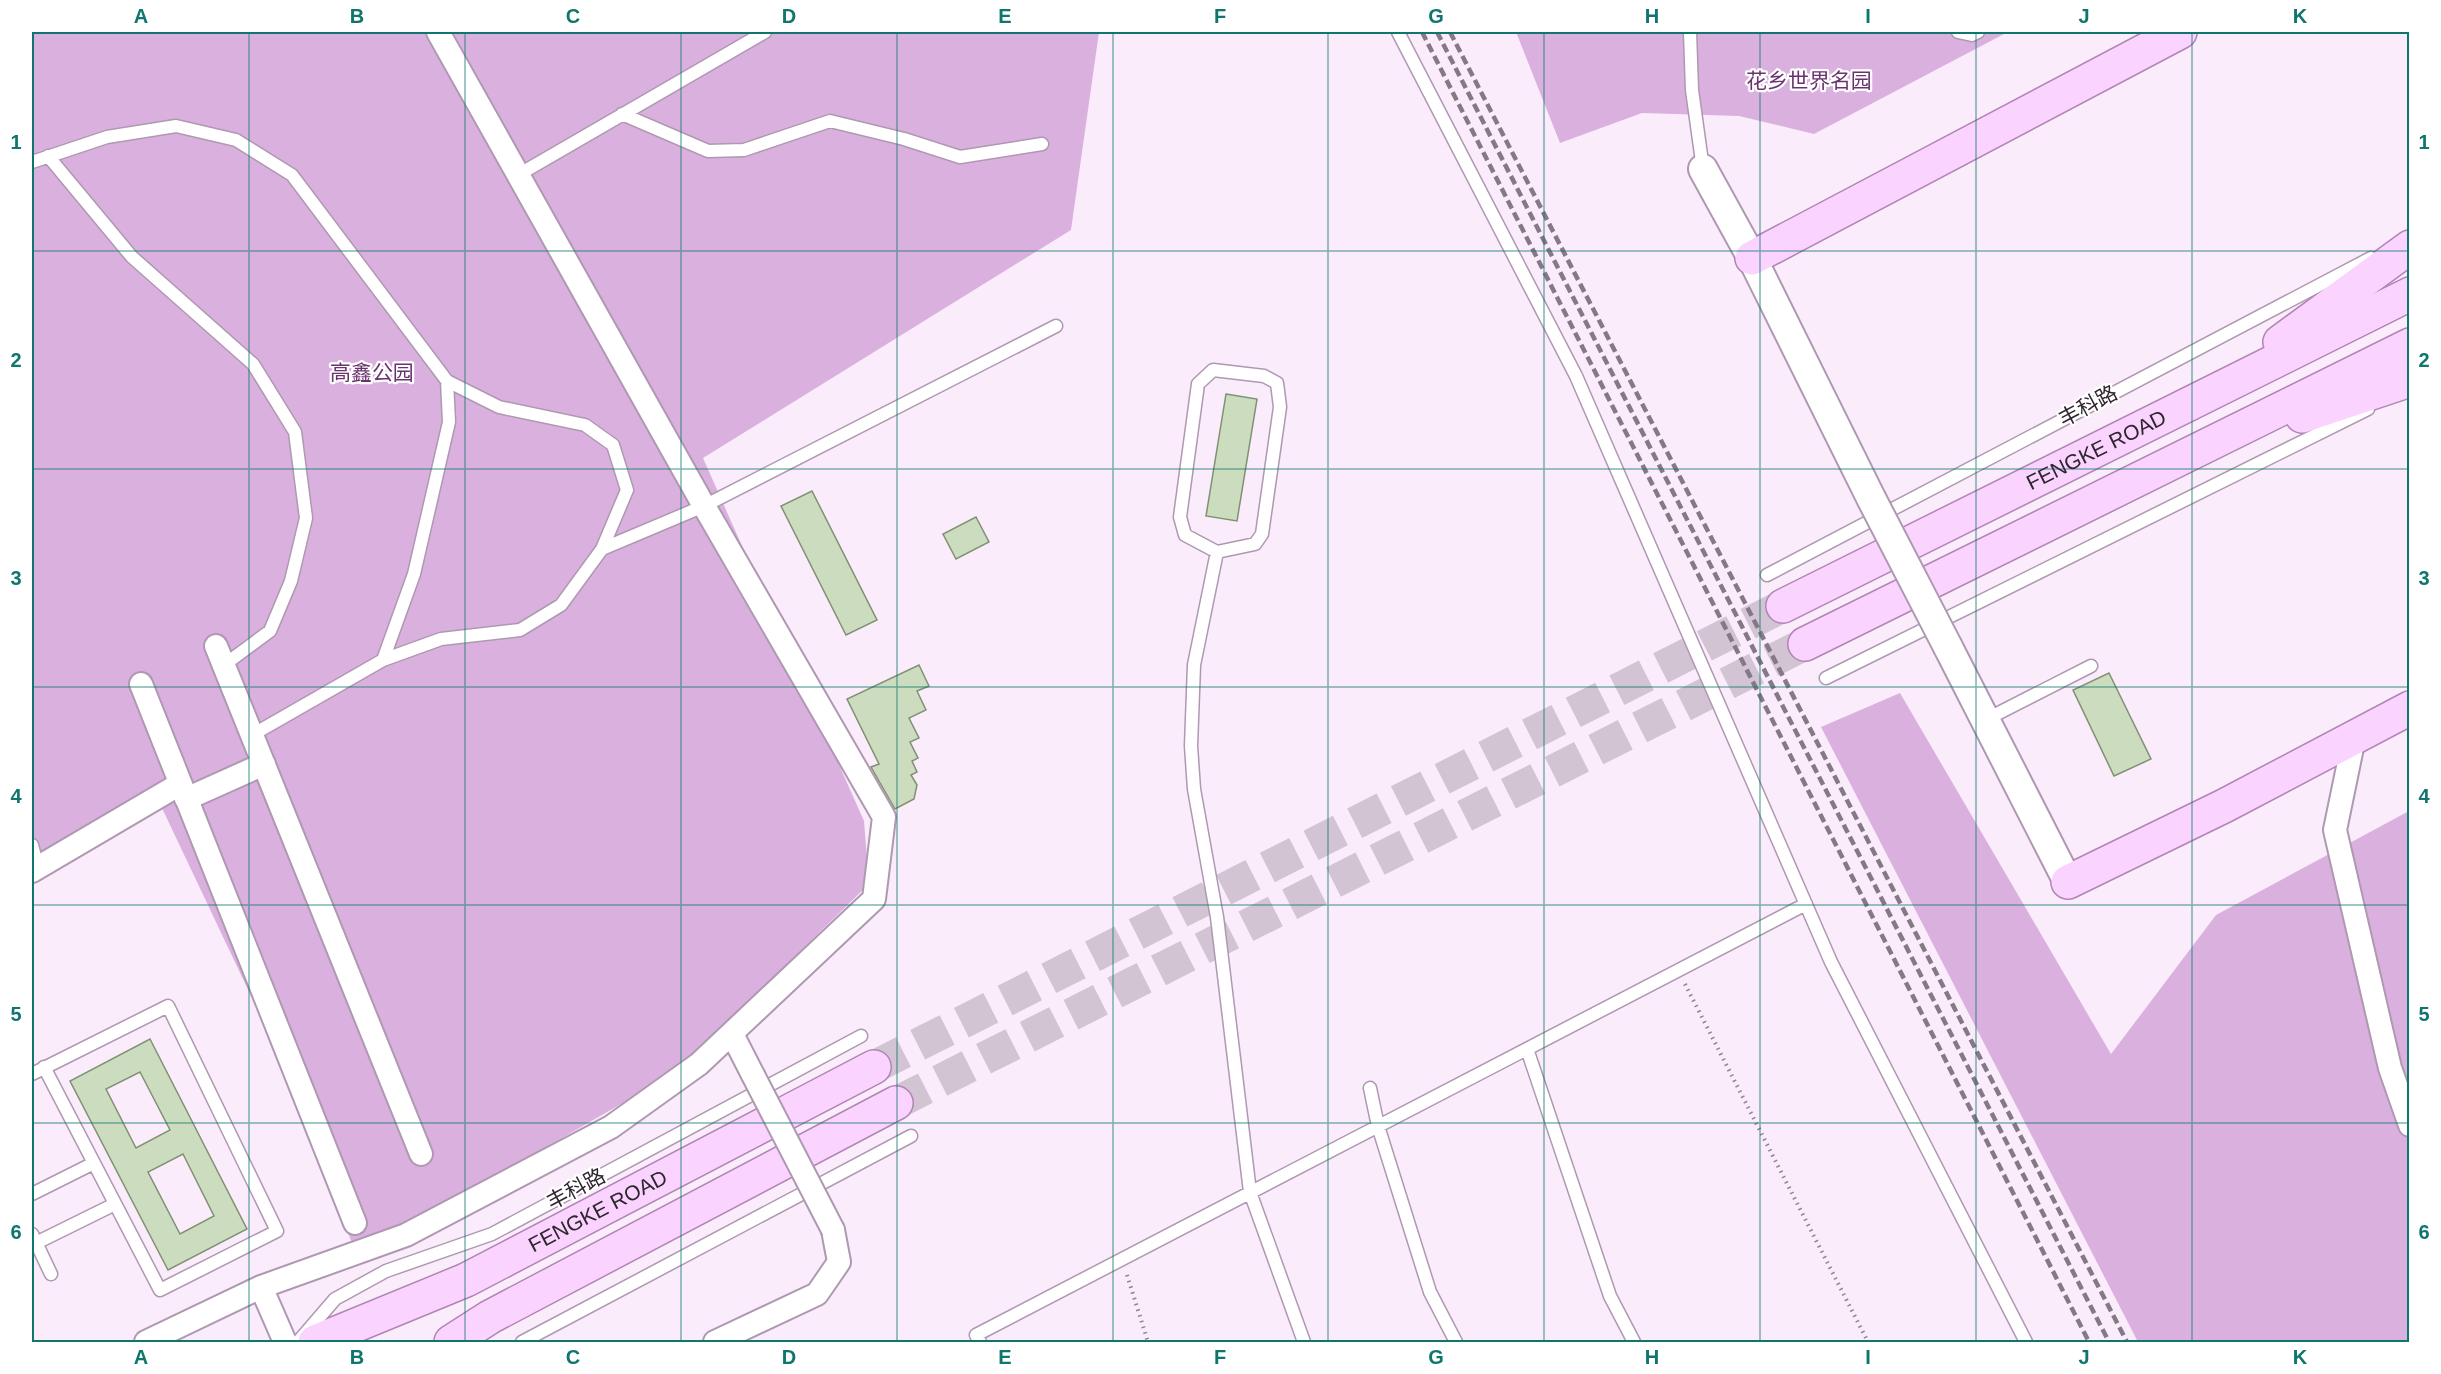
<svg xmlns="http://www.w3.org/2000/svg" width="2441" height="1374" viewBox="0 0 2441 1374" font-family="Helvetica,'Noto Sans SC',sans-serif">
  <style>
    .green { fill: #dab1de }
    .building { fill: #ccddbf; stroke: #809074; stroke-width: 1.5; fill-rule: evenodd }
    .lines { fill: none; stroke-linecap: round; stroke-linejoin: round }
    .primary-tunnel { stroke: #d2c4d3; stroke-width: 33; stroke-dasharray: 33 16; stroke-linecap: butt }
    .service-casing { stroke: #af98b1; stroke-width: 15 }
    .minor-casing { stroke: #af98b1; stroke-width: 26 }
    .tertiary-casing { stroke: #af98b1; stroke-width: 32 }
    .primary-casing { stroke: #b184b5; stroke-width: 36 }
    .path { stroke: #908390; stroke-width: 4; stroke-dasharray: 1.5 4.5; stroke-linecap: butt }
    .service { stroke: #fff; stroke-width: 12 }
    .minor { stroke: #fff; stroke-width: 22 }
    .tertiary { stroke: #fff; stroke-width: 28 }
    .primary { stroke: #fad4fe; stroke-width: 33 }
    .rail { stroke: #857986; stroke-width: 4.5; stroke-dasharray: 9 4.5; stroke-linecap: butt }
    .minor-bridge-casing { stroke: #af98b1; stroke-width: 26; stroke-linecap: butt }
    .tertiary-bridge-casing { stroke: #af98b1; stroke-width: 32; stroke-linecap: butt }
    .minor-bridge { stroke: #fff; stroke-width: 22 }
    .tertiary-bridge { stroke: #fff; stroke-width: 28 }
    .grid { fill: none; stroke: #0f766e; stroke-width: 1.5; stroke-opacity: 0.55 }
    .labels { text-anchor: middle; stroke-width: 4.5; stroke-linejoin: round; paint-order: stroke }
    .park-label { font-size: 21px; fill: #6a3370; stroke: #fff }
    .street-label { font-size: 21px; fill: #2f252f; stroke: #fff }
    .neatline { fill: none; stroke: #0f766e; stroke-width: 2 }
    .grid-label { font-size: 20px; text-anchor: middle; font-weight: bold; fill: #0f766e }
  </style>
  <rect width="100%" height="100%" fill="#fbecfc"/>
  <path class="green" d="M 32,32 L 1099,32 L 1071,230 L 703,458 L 864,821 L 869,884 L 675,1073 L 435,1211 L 352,1243 L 270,1036 L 161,806 L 32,885 Z
    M 1516,32 L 2013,32 L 2004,34 L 1814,134 L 1739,116 L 1642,113 L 1560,143 Z
    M 1900,693 L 2111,1054 L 2216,915 L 2409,811 L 2409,1342 L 2138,1342 L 1821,727 Z"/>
  <path class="building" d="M 1226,394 L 1257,399 L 1237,521 L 1206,516 Z
    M 812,491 L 877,620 L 846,635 L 781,506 Z
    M 976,517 L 989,542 L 956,559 L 943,534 Z
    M 919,665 L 929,686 L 917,691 L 926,710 L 909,718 L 919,738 L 910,742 L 918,758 L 912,761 L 917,772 L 911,775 L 917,785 L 914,799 L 895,809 L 871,767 L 879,764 L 847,699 Z
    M 2109,673 L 2151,759 L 2114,776 L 2073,690 Z
    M 150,1039 L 247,1229 L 168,1270 L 70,1081 ZM 140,1072 L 170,1130 L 136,1148 L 106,1089 ZM 183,1154 L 214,1216 L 180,1234 L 148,1172 Z"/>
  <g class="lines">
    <path class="primary-tunnel" d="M 874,1067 L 1783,606
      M 896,1103 L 1805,644"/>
    <defs>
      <path id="service" d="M 1398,32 L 1576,376 L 1831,962 L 2026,1342
        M 1690,32 L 1692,90 L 1703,169
        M 1958,32 L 1972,35 L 1978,32
        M 622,114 L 708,151 L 744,150 L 830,121 L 904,139 L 960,157 L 1042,144
        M 48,156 L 132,257 L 253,364 L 295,432 L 306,518 L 291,581 L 270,631 L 224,665
        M 32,162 L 107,137 L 176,126 L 236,140 L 292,175 L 447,381 L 499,407 L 585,425 L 613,445 L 627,490 L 602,549 L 561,605 L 520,630 L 441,639 L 383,660 L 252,735
        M 518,175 L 765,32
        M 1213,370 L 1264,376 L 1277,383 L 1280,407 L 1262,534 L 1255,544 L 1217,552 L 1185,535 L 1180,517 L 1198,384 Z
        M 602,549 L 704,506 L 1056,326
        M 1217,552 L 1194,665 L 1191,746 L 1194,789 L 1217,917 L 1250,1192 L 1304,1342
        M 1767,575 L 2371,258
        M 383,660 L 414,574 L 449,422 L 447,381
        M 1826,678 L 2368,409
        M 1985,720 L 2091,666
        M 32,845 L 38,868
        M 1527,1049 L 1610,1296 L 1634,1342
        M 32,1074 L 168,1006 L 277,1231 L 160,1290 L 44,1067
        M 1370,1088 L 1378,1126 L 1430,1292 L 1456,1342
        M 32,1194 L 94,1163
        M 32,1234 L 51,1274
        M 36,1243 L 115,1204
        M 298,1342 L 335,1299 L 386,1271 L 492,1234 L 861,1036
        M 522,1342 L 911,1136
        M 980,1342 L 976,1335 L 1806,904"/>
      <path id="minor" d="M 216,646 L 421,1154
        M 141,684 L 355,1223
        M 2354,738 L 2335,830 L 2390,1068 L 2410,1125
        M 186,799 L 264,764
        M 32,871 L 180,784
        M 732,1034 L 753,1075
        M 261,1287 L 285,1342
        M 146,1342 L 261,1287 L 406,1235 L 611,1127 L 699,1064 L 874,899 L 884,817 L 704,506 L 438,32
        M 715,1342 L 817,1294 L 839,1262 L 833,1230"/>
      <path id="tertiary" d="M 1703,169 L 1752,258 L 1871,498
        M 1948,647 L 2068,882"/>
      <g id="primary">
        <path d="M 1752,258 L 2180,32"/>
        <path d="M 2280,342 L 2410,247"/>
        <path d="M 2302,416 L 2410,380"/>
        <path id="s1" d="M 1783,606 L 2410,294"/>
        <path d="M 1805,644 L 2410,345"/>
        <path d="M 2068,882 L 2224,806 L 2410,708"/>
        <path id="s2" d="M 315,1342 L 466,1280 L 874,1067"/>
        <path d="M 451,1342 L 490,1317 L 896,1103"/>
      </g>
    </defs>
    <use href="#service" class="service-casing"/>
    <use href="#minor" class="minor-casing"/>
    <use href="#tertiary" class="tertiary-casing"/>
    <use href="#primary" class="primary-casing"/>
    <path class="path" d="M 1685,984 L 1868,1342
      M 1127,1275 L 1148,1342"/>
    <use href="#service" class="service"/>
    <use href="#minor" class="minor"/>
    <use href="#tertiary" class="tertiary"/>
    <use href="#primary" class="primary"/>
    <path class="rail" d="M 1422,32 L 2089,1342
      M 1437,32 L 2109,1342
      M 1450,32 L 2127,1342"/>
    <defs>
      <path id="minor-bridge" d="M 753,1075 L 833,1230"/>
      <path id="tertiary-bridge" d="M 1871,498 L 1948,647"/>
    </defs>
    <use href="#minor-bridge" class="minor-bridge-casing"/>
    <use href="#tertiary-bridge" class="tertiary-bridge-casing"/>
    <use href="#minor-bridge" class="minor-bridge"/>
    <use href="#tertiary-bridge" class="tertiary-bridge"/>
  </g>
  <path class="grid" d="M 249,32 L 249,1342M 465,32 L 465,1342M 681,32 L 681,1342M 897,32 L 897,1342M 1113,32 L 1113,1342M 1328,32 L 1328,1342M 1544,32 L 1544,1342M 1760,32 L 1760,1342M 1976,32 L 1976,1342M 2192,32 L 2192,1342M 32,251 L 2410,251M 32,469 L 2410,469M 32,687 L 2410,687M 32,905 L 2410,905M 32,1123 L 2410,1123"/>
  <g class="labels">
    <g class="park-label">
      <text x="1809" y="88">花乡世界名园</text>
      <text x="372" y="380">高鑫公园</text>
    </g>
    <g class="street-label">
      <text transform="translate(2088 406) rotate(-28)" y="7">丰科路</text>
      <text dy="7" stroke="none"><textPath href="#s1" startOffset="350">FENGKE ROAD</textPath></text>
      <text transform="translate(576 1189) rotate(-28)" y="7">丰科路</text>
      <text dy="7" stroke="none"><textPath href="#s2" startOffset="312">FENGKE ROAD</textPath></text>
    </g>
  </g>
  <rect width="2441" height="1374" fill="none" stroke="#ffffff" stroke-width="66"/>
  <rect x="33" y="33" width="2375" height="1308" class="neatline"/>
  <g class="grid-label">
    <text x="141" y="23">A</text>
    <text x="357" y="23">B</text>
    <text x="573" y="23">C</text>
    <text x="789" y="23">D</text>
    <text x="1005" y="23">E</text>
    <text x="1220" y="23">F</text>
    <text x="1436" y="23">G</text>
    <text x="1652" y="23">H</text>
    <text x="1868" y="23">I</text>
    <text x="2084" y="23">J</text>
    <text x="2300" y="23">K</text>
    <text x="16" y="149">1</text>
    <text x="2424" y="149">1</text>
    <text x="16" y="367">2</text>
    <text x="2424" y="367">2</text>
    <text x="16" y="585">3</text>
    <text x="2424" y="585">3</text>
    <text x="16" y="803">4</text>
    <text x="2424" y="803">4</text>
    <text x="16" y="1021">5</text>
    <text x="2424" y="1021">5</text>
    <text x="16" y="1239">6</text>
    <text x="2424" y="1239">6</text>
    <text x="141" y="1364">A</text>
    <text x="357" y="1364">B</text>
    <text x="573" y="1364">C</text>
    <text x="789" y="1364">D</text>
    <text x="1005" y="1364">E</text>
    <text x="1220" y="1364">F</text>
    <text x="1436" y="1364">G</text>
    <text x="1652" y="1364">H</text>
    <text x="1868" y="1364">I</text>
    <text x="2084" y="1364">J</text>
    <text x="2300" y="1364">K</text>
  </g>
</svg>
